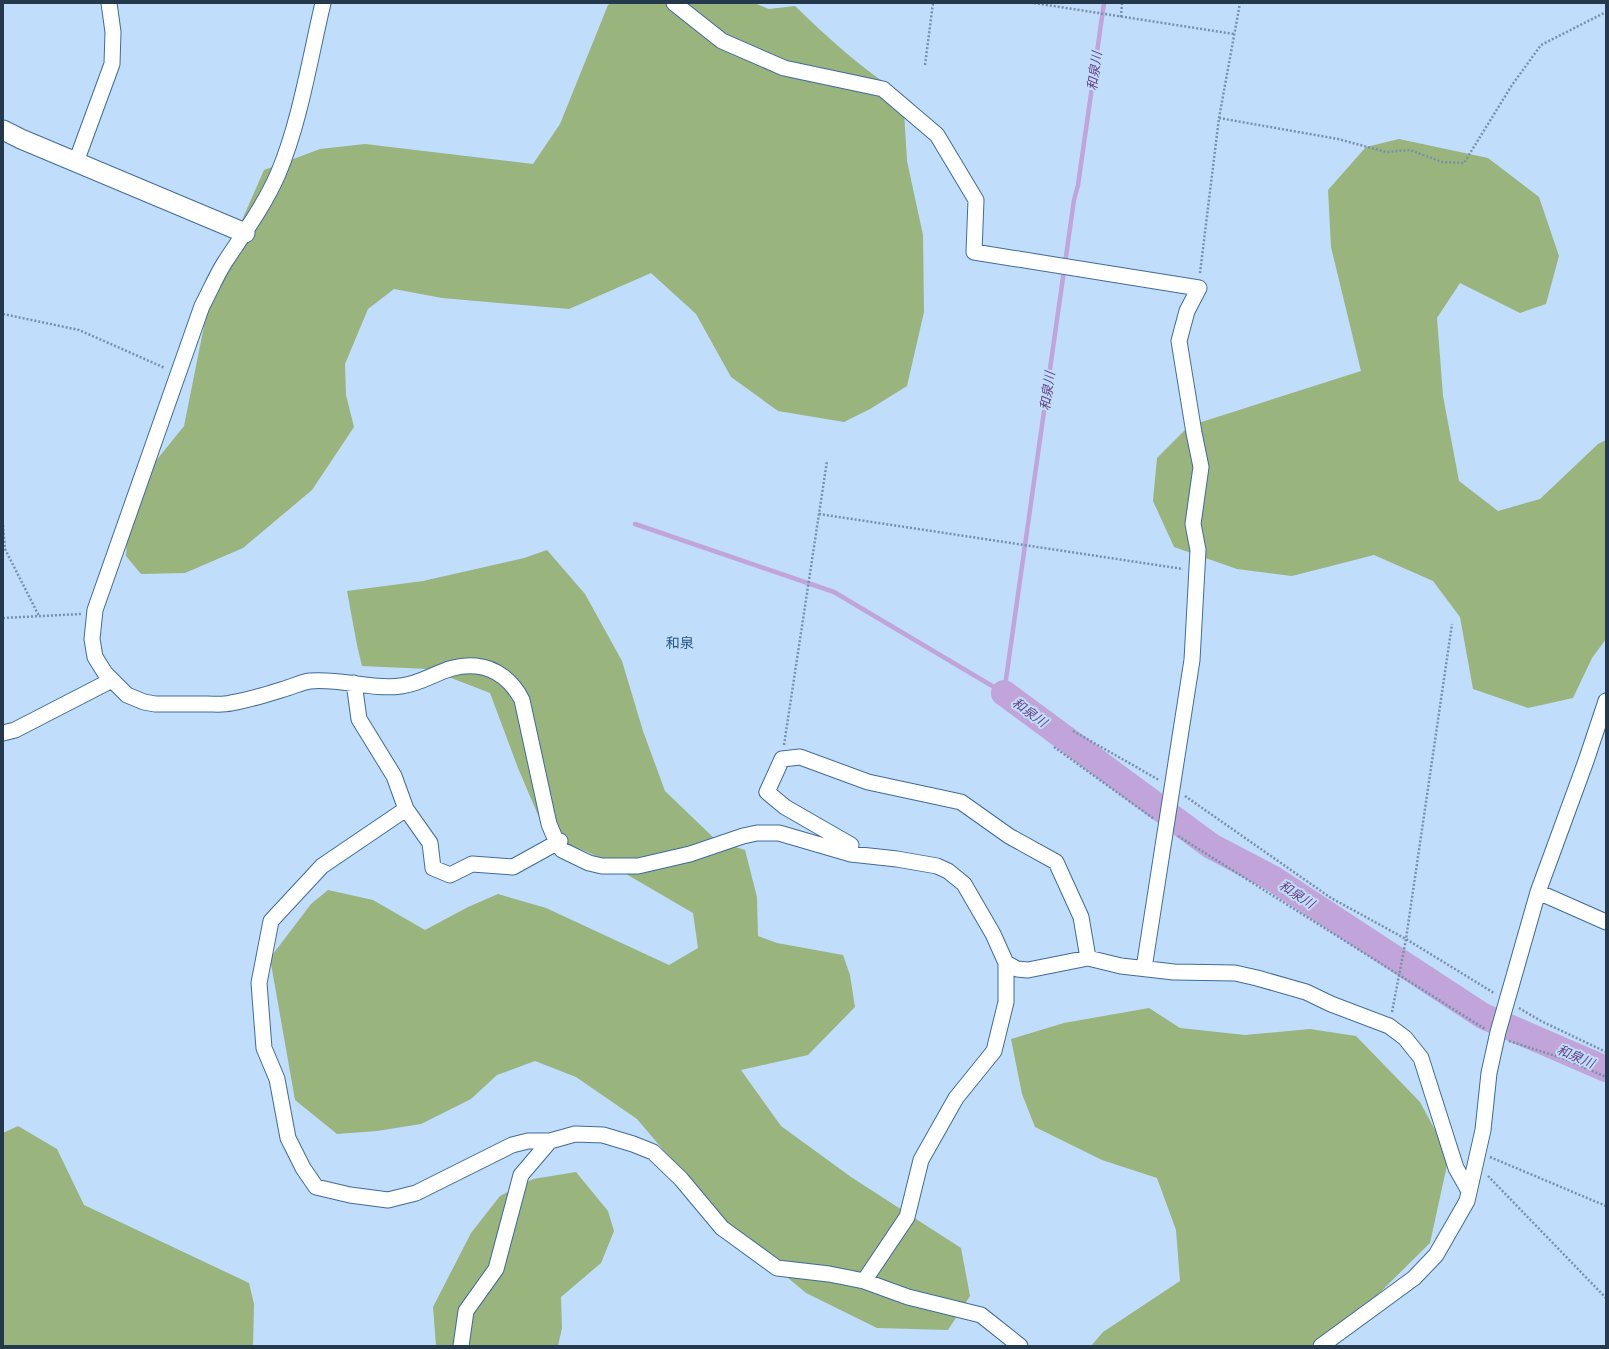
<svg xmlns="http://www.w3.org/2000/svg" width="1609" height="1349" viewBox="0 0 1609 1349" font-family="'Alegreya Sans','Noto Sans JP',sans-serif">
  <style>
    .forest { fill: #99b47d }
    .lines { fill: none; stroke-linecap: round; stroke-linejoin: round }
    .stream { stroke: #c1a4d9; stroke-width: 4.5 }
    .river { stroke: #c1a4d9; stroke-width: 26 }
    .minor-casing { stroke: #3e6c99; stroke-width: 17 }
    .tertiary-casing { stroke: #3e6c99; stroke-width: 21 }
    .path { stroke: #7891ab; stroke-width: 2.5; stroke-dasharray: 2 2; stroke-linecap: butt }
    .minor { stroke: #fff; stroke-width: 15 }
    .tertiary { stroke: #fff; stroke-width: 19 }
    .labels { text-anchor: middle; stroke-width: 4; stroke-linejoin: round; paint-order: stroke }
    .water-label { font-size: 13px; font-style: italic; fill: #684184; stroke: #c0ddfc }
    .quarter-label { font-size: 14px; fill: #285682; stroke: #c0ddfc }
  </style>
  <rect width="100%" height="100%" fill="#c0ddfc"/>
  <path class="forest" d="M 611,3 L 754,3 L 769,9 L 795,6 C 829,39 863,70 903,95 L 907,161 L 923,235 L 924,312 L 907,386 L 870,409 L 844,422 L 778,411 L 731,377 L 696,314 L 651,273 L 569,309 L 442,298 L 394,289 L 368,309 L 345,364 L 346,395 L 354,427 L 312,490 L 243,548 L 185,573 L 141,574 L 126,556 L 130,493 L 184,426 L 217,261 L 242,220 L 264,170 L 320,149 L 365,144 L 533,164 L 560,124 L 608,5 Z
    M 1399,139 L 1488,158 L 1539,197 L 1559,256 L 1546,304 L 1520,313 L 1460,283 L 1437,318 L 1443,396 L 1459,481 L 1498,511 L 1540,499 L 1598,444 L 1606,440 L 1606,639 L 1592,658 L 1573,698 L 1528,708 L 1473,689 L 1460,617 L 1433,581 L 1374,555 L 1292,576 L 1237,569 L 1174,547 L 1153,501 L 1157,458 L 1189,426 L 1361,371 L 1331,247 L 1328,190 L 1366,147 Z
    M 547,550 L 585,594 L 622,661 L 643,731 L 665,791 L 717,841 L 745,850 L 757,897 L 758,936 L 777,943 L 843,955 L 850,975 L 855,1007 L 808,1055 L 741,1070 L 781,1126 L 851,1177 L 961,1248 L 970,1296 L 948,1330 L 877,1328 L 806,1293 L 733,1232 L 637,1119 L 576,1077 L 535,1061 L 497,1075 L 471,1099 L 421,1124 L 377,1131 L 337,1134 L 295,1100 L 270,958 L 311,904 L 328,890 L 373,900 L 425,930 L 468,907 L 498,894 L 546,908 L 669,965 L 698,948 L 693,913 L 590,853 L 547,836 L 518,768 L 490,693 L 428,669 L 362,666 L 357,645 L 347,591 L 423,581 L 524,558 Z
    M 1149,1008 L 1180,1028 L 1245,1035 L 1310,1029 L 1356,1036 L 1420,1102 L 1449,1156 L 1430,1243 L 1346,1326 L 1327,1346 L 1091,1346 L 1103,1332 L 1180,1281 L 1176,1230 L 1157,1178 L 1102,1160 L 1035,1127 L 1022,1094 L 1011,1039 L 1064,1023 Z
    M 18,1126 L 57,1149 L 84,1205 L 249,1283 L 254,1304 L 253,1346 L 3,1346 L 3,1133 Z
    M 576,1172 L 608,1211 L 614,1231 L 601,1263 L 561,1297 L 562,1328 L 558,1346 L 436,1346 L 433,1307 L 471,1233 L 500,1196 L 533,1179 Z"/>
  <g class="lines">
    <path class="stream" d="M 635,524 L 834,592 L 1004,693 L 1074,200 L 1078,185 L 1104,3"/>
    <path class="river" d="M 1004,693 L 1211,846 L 1274,879 L 1483,1016 L 1606,1069"/>
    <defs>
      <path id="minor" d="M 323,3 C 310,58 300,122 278,174 C 264,206 244,233 225,262 C 216,276 210,291 202,306 L 95,610 L 92,639 L 95,657 L 105,673 L 127,695 L 144,702 L 155,704 C 173,704 190,704 207,704 C 215,704 223,705 231,703 C 250,700 268,694 287,688 C 294,686 302,682 310,681 C 341,678 371,690 401,686 C 428,683 445,663 476,666 C 497,668 513,682 522,700 L 549,824 L 557,843 L 562,850 L 589,863 L 602,866 L 638,866 L 690,854 L 743,836 L 757,833 L 779,833 L 851,854 L 897,859 L 937,866 L 948,871 L 964,884 L 993,934 L 1006,963 L 1017,969 L 1028,970 L 1088,958 L 1121,966 L 1174,972 L 1235,973 L 1257,978 L 1306,992 L 1331,1004 L 1389,1026 L 1405,1038 L 1421,1058 L 1456,1168 L 1469,1191
        M 674,3 L 722,41 L 784,68 L 883,89 L 937,135 L 976,200 L 974,252 L 1199,288 L 1187,311 L 1179,341 L 1194,433 L 1201,467 L 1193,524 L 1198,550 L 1192,660 L 1144,968
        M 76,162 L 112,64 L 113,32 L 109,3
        M 354,683 L 359,719 L 394,776 L 406,809 L 430,843 L 433,868 L 450,875 L 472,864 L 513,867 L 560,841
        M 3,733 L 15,730 L 112,680
        M 406,809 L 322,866 L 271,921 L 259,983 L 264,1048 L 277,1079 L 288,1138 L 303,1168 L 316,1187 L 350,1195 L 388,1200 L 416,1193 L 512,1145 L 528,1141 L 550,1141 L 575,1134 L 603,1135 L 633,1144 L 653,1152 L 681,1179 L 722,1228 L 777,1268 L 829,1274 L 864,1281
        M 851,845 L 785,807 L 767,792 L 782,759 L 800,757 L 868,782 L 961,802 L 1009,836 L 1056,862 L 1081,917 L 1088,958
        M 1538,892 L 1606,922
        M 1006,963 L 1006,1002 L 994,1051 L 956,1098 L 921,1160 L 907,1217 L 864,1281 L 908,1297 L 981,1315 L 1020,1346
        M 461,1346 L 466,1311 L 496,1269 L 521,1175 L 550,1141
        M 1321,1346 L 1414,1278 L 1436,1255 L 1467,1201 L 1483,1130 L 1489,1073 L 1498,1032 L 1538,892 L 1586,761 L 1606,701"/>
      <path id="tertiary" d="M 3,130 L 21,139 L 245,233"/>
    </defs>
    <use href="#minor" class="minor-casing"/>
    <use href="#tertiary" class="tertiary-casing"/>
    <path class="path" d="M 1034,3 L 1234,34
      M 1121,17 L 1122,3
      M 925,65 L 933,3
      M 1219,118 L 1338,139 L 1386,152 L 1410,150 L 1442,162 L 1464,163 L 1512,85 L 1541,45 L 1606,12
      M 1200,273 L 1219,118 L 1240,3
      M 3,314 L 79,330 L 165,368
      M 819,514 L 1183,569
      M 3,525 L 5,549 L 39,616
      M 3,618 L 81,614
      M 1073,731 L 1159,780
      M 784,745 L 827,461
      M 1054,747 L 1154,819
      M 1185,796 L 1331,898 L 1406,939 L 1494,993
      M 1178,836 L 1485,1029
      M 1519,1008 L 1541,1021 L 1606,1052
      M 1392,1012 L 1406,939 L 1452,624
      M 1509,1041 L 1565,1059 L 1606,1077
      M 1490,1157 L 1606,1206
      M 1488,1176 L 1606,1298"/>
    <use href="#minor" class="minor"/>
    <use href="#tertiary" class="tertiary"/>
  </g>
  <g class="labels">
    <g class="water-label">
      <text transform="translate(1094 71) rotate(-82)" y="5">和泉川</text>
      <text transform="translate(1047 391) rotate(-82)" y="5">和泉川</text>
      <text transform="translate(1030 712) rotate(36)" y="5">和泉川</text>
      <text transform="translate(1297 894) rotate(33)" y="5">和泉川</text>
      <text transform="translate(1576 1056) rotate(23)" y="5">和泉川</text>
    </g>
    <g class="quarter-label">
      <text x="680" y="648">和泉</text>
    </g>
  </g>
  <rect width="1609" height="1349" fill="none" stroke="#25394d" stroke-width="8"/>
</svg>
